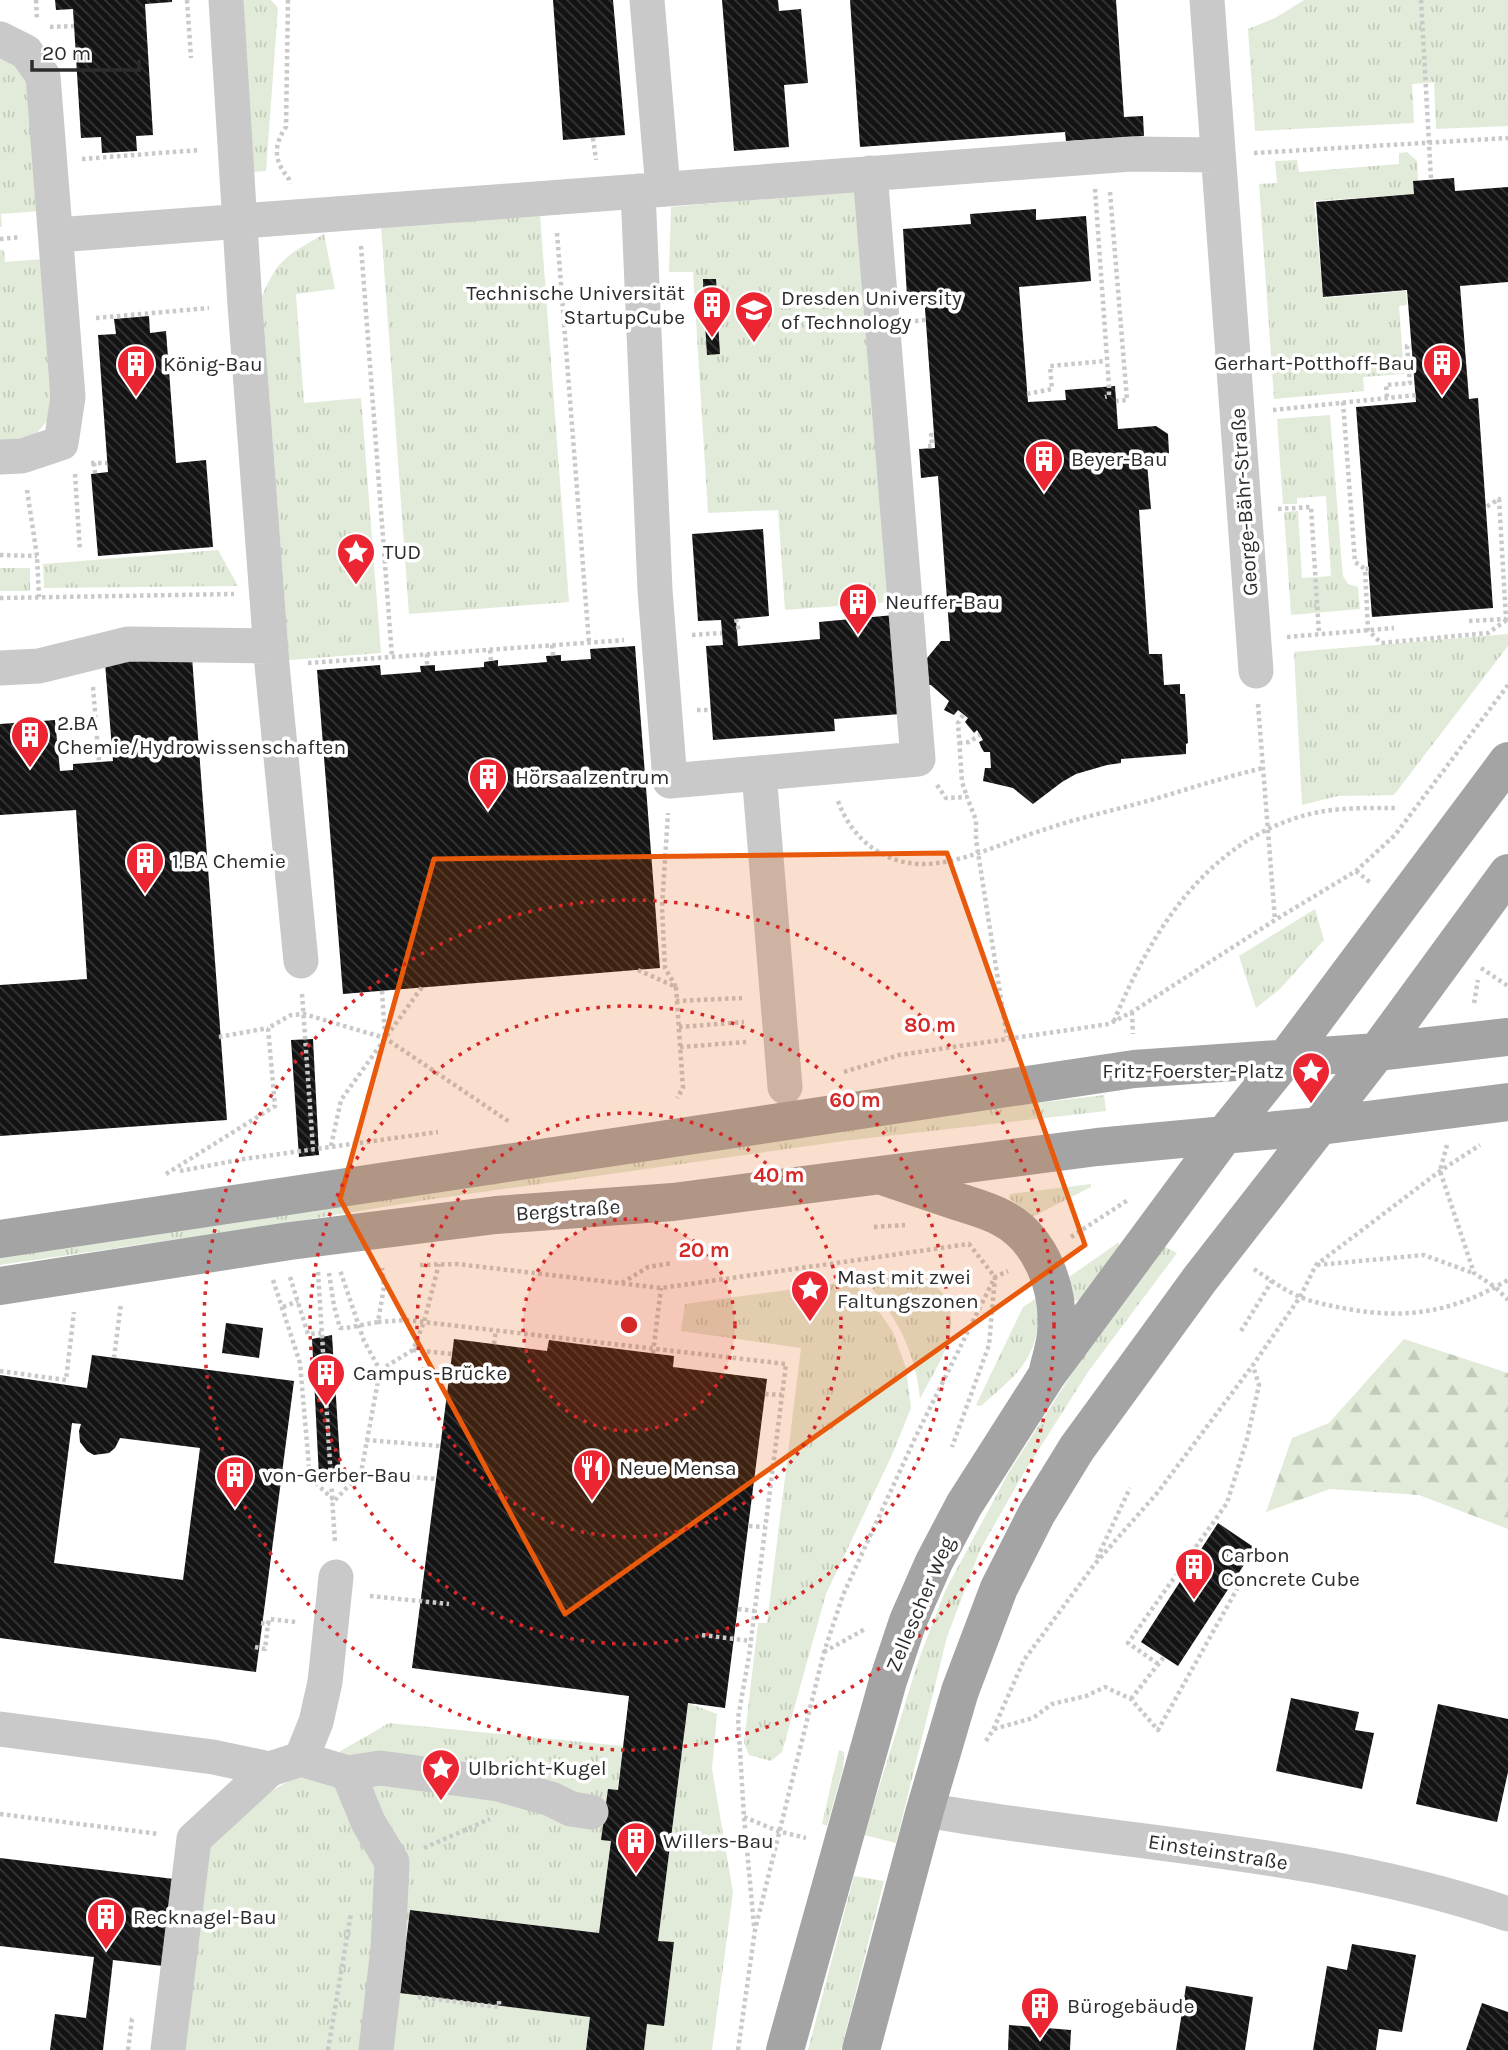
<svg xmlns="http://www.w3.org/2000/svg" width="1508" height="2050" viewBox="0 0 1508 2050" font-family="Karla,sans-serif">
  <style>
    .grass { fill: url(#grass-tufts) }
    .forest { fill: url(#forest-firs) }
    .building { fill: url(#building-back-hatch); fill-rule: evenodd }
    .lines { fill: none; stroke-linecap: round; stroke-linejoin: round }
    .path { stroke: #c9c9c9; stroke-width: 4.5; stroke-dasharray: 3.5 3.5; stroke-linecap: butt }
    .minor { stroke: #c9c9c9; stroke-width: 35 }
    .major { stroke: #a4a4a4; stroke-width: 38 }
    .marked { fill: #e8590c; fill-opacity: 0.2; stroke: #e8590c; stroke-width: 5; stroke-linejoin: round }
    .ring { fill: none; stroke: #d62828; stroke-width: 3.5; stroke-dasharray: 3.5 7 }
    .labels { text-anchor: middle; stroke-width: 7; stroke-linejoin: round; paint-order: stroke }
    .poi-label { font-size: 21px; fill: #2c2c2c; stroke: #fff; text-anchor: start }
    .street-label { font-size: 21px; fill: #2c2c2c; stroke: #fff }
    .centre { fill: #d62828; stroke: #fff; stroke-width: 3.5 }
    .ring-label { font-size: 21px; text-anchor: middle; font-weight: bold; fill: #d62828; stroke: #fff; stroke-width: 7; stroke-linejoin: round; paint-order: stroke }
  </style>
  <defs>
    <pattern id="grass-tufts" width="24" height="20" patternUnits="userSpaceOnUse" patternTransform="scale(1.75)"><rect width="24" height="20" fill="#e2ebd9"/><path d="M3 7l-1-3M5 7V3M7 7l1-3M15 17l-1-3M17 17v-4M19 17l1-3" fill="none" stroke="#c2caba"/></pattern>
    <pattern id="forest-firs" width="22" height="20" patternUnits="userSpaceOnUse" patternTransform="scale(1.75)"><rect width="22" height="20" fill="#e2ebd9"/><path d="M5 1l3.5 6h-7zM16 11l3.5 6h-7z" fill="#c2caba"/></pattern>
    <pattern id="building-back-hatch" width="6" height="6" patternUnits="userSpaceOnUse" patternTransform="scale(1.75)"><rect width="6" height="6" fill="#131313"/><path d="M-1 5l2 2M0 0l6 6M5-1l2 2" fill="none" stroke="#363636"/></pattern>
  </defs>
  <rect width="100%" height="100%" fill="#fff"/>
  <path class="grass" d="M 243,0 L 271,0 L 278,8 L 266,171 L 253,172 Z
    M 1304,0 L 1508,0 L 1508,126 L 1436,129 L 1434,82 L 1412,84 L 1414,123 L 1255,131 L 1248,29 L 1275,18 Z
    M 0,56 L 17,66 L 26,78 L 39,211 L 1,214 L 2,227 L 0,227 Z
    M 1407,152 L 1417,161 L 1418,180 L 1413,181 L 1414,194 L 1314,201 L 1323,298 L 1406,291 L 1407,305 L 1399,306 L 1404,374 L 1363,377 L 1364,391 L 1274,399 L 1259,184 L 1277,183 L 1275,161 L 1297,160 L 1299,172 L 1399,164 L 1399,153 Z
    M 859,191 L 891,602 L 785,610 L 778,510 L 708,513 L 693,272 L 669,272 L 671,207 Z
    M 540,214 L 569,602 L 409,614 L 381,226 Z
    M 324,234 L 335,289 L 296,294 L 304,403 L 361,398 L 381,653 L 289,660 L 262,297 C 277,258 290,254 324,234 Z
    M 0,250 L 4,250 L 5,262 L 43,259 L 54,397 L 48,420 L 36,434 L 0,444 Z
    M 1330,415 L 1342,566 L 1343,576 L 1348,584 L 1358,587 L 1360,609 L 1291,615 L 1284,512 L 1298,511 L 1302,578 L 1331,576 L 1326,496 L 1297,498 L 1297,504 L 1283,504 L 1277,419 Z
    M 218,550 L 238,586 L 44,588 L 43,564 Z
    M 0,568 L 30,568 L 30,591 L 0,591 Z
    M 1508,634 L 1508,646 L 1394,795 L 1338,796 L 1302,805 L 1294,652 Z
    M 1315,909 L 1324,940 L 1280,989 L 1256,1008 L 1239,956 Z
    M 1104,1095 L 1106,1111 L 843,1141 L 426,1200 L 274,1225 L 0,1265 L 0,1255 L 944,1114 Z
    M 1091,1184 L 1091,1187 L 1032,1217 L 1009,1198 L 1010,1194 Z
    M 1119,1242 L 1119,1248 L 1081,1299 L 1075,1301 L 1072,1298 L 1069,1277 Z
    M 1164,1246 L 1177,1253 L 1088,1372 L 1022,1476 L 980,1550 L 947,1637 L 896,1843 L 864,1835 L 919,1659 L 945,1591 L 1009,1472 L 1083,1356 Z
    M 900,1275 C 918,1276 932,1279 943,1294 C 966,1327 935,1369 920,1399 C 916,1352 896,1315 865,1280 Z
    M 852,1281 L 878,1310 L 893,1332 L 906,1368 L 911,1408 L 892,1455 L 826,1594 L 782,1752 L 771,1761 L 749,1755 L 744,1743 L 758,1623 L 767,1623 L 801,1348 L 681,1331 L 685,1304 Z
    M 1038,1297 C 1041,1356 1023,1369 981,1406 L 976,1405 L 1023,1307 Z
    M 688,1703 L 717,1714 L 712,1769 L 733,1892 L 712,2050 L 644,2050 L 647,2024 L 664,2026 L 674,1943 L 658,1941 Z
    M 389,1723 L 623,1746 L 599,1933 L 411,1910 L 406,1950 L 590,2017 L 586,2050 L 178,2050 L 205,1846 L 261,1797 Z
    M 839,1750 L 844,1752 L 843,1769 L 827,1826 L 822,1824 Z
    M 854,1876 L 884,1881 L 841,2050 L 808,2050 Z"/>
  <path class="forest" d="M 1404,1339 L 1508,1373 L 1508,1529 L 1419,1495 L 1330,1489 L 1266,1512 L 1292,1438 L 1329,1423 Z"/>
  <path class="building" d="M 55,0 L 172,0 L 172,2 L 145,4 L 153,135 L 136,136 L 137,151 L 102,153 L 101,137 L 81,138 L 73,9 L 56,10 Z
    M 553,0 L 613,0 L 625,135 L 563,140 Z
    M 722,0 L 778,0 L 779,11 L 801,9 L 808,83 L 784,85 L 789,147 L 734,151 Z
    M 850,0 L 1116,0 L 1124,117 L 1143,116 L 1144,136 L 1066,141 L 1065,132 L 860,147 Z
    M 1454,178 L 1455,191 L 1508,187 L 1508,282 L 1460,286 L 1469,399 L 1478,398 L 1493,608 L 1372,617 L 1356,407 L 1416,402 L 1407,290 L 1323,297 L 1316,202 L 1414,194 L 1413,181 Z
    M 1036,209 L 1036,220 L 1086,216 L 1091,281 L 1019,287 L 1028,402 L 1066,400 L 1065,390 L 1115,386 L 1118,429 L 1156,426 L 1168,434 L 1169,453 L 1157,462 L 1147,463 L 1151,509 L 1139,510 L 1149,654 L 1162,654 L 1164,685 L 1180,684 L 1180,694 L 1185,694 L 1188,743 L 1186,744 L 1186,754 L 1121,759 L 1121,763 L 1107,765 L 1076,774 L 1062,782 L 1033,804 L 1013,788 L 983,781 L 985,768 L 991,768 L 990,752 L 984,752 L 981,747 L 979,742 L 983,740 L 977,730 L 974,733 L 965,722 L 968,718 L 958,710 L 954,715 L 944,710 L 949,701 L 931,685 L 925,685 L 923,663 L 941,641 L 950,641 L 938,476 L 921,478 L 920,463 L 919,449 L 935,448 L 924,295 L 907,296 L 903,229 L 971,224 L 970,214 Z
    M 703,279 L 716,279 L 718,310 L 704,311 Z
    M 149,316 L 150,333 L 166,331 L 176,463 L 206,460 L 213,547 L 98,556 L 91,474 L 108,472 L 98,335 L 116,334 L 114,319 Z
    M 718,322 L 720,354 L 707,355 L 705,323 Z
    M 763,529 L 769,616 L 736,619 L 738,646 L 820,639 L 819,622 L 894,615 L 901,714 L 834,719 L 835,731 L 713,740 L 706,646 L 723,645 L 721,620 L 698,621 L 692,534 Z
    M 635,646 L 660,968 L 343,994 L 317,670 L 380,665 L 381,675 L 421,672 L 420,666 L 435,665 L 435,671 L 484,667 L 484,662 L 498,660 L 498,666 L 547,662 L 546,656 L 561,655 L 561,661 L 591,659 L 590,649 Z
    M 192,657 L 227,1120 L 0,1136 L 0,985 L 87,979 L 76,810 L 0,815 L 0,724 L 55,720 L 60,771 L 73,770 L 73,764 L 113,761 L 105,663 Z
    M 313,1039 L 319,1155 L 299,1157 L 291,1040 Z
    M 226,1323 L 263,1328 L 259,1358 L 222,1353 Z
    M 332,1335 L 341,1476 L 319,1477 L 312,1339 Z
    M 454,1339 L 547,1351 L 549,1340 L 579,1344 L 674,1356 L 673,1367 L 767,1379 L 725,1708 L 688,1703 L 658,1941 L 674,1942 L 664,2026 L 647,2024 L 644,2050 L 586,2050 L 590,2017 L 400,1993 L 410,1910 L 599,1933 L 611,1841 L 601,1840 L 608,1789 L 618,1790 L 629,1696 L 412,1668 Z
    M 92,1355 L 294,1381 L 256,1672 L 0,1638 L 0,1375 L 87,1388 ZM 72,1423 L 81,1424 L 79,1431 L 80,1442 L 87,1451 L 94,1455 L 109,1453 L 115,1448 L 120,1438 L 200,1448 L 183,1580 L 54,1563 Z
    M 1218,1523 L 1255,1548 L 1178,1666 L 1141,1642 Z
    M 1291,1698 L 1359,1712 L 1355,1730 L 1374,1733 L 1362,1789 L 1276,1771 Z
    M 1438,1704 L 1508,1719 L 1508,1772 L 1497,1822 L 1416,1804 Z
    M 0,1858 L 174,1879 L 163,1966 L 113,1960 L 103,2050 L 50,2050 L 55,2014 L 86,2018 L 94,1957 L 0,1946 Z
    M 1352,1944 L 1416,1955 L 1402,2032 L 1379,2029 L 1376,2050 L 1313,2050 L 1327,1966 L 1347,1970 Z
    M 1186,1986 L 1253,1997 L 1245,2050 L 1176,2050 Z
    M 1482,2003 L 1508,2012 L 1508,2050 L 1466,2050 Z
    M 1009,2025 L 1071,2030 L 1070,2050 L 1008,2050 Z"/>
  <g class="lines">
    <path class="path" d="M 36,0 L 37,20
      M 187,0 L 191,58
      M 288,0 L 286,127 C 277,140 273,154 282,169 C 285,175 289,176 290,184
      M 1421,0 L 1431,179
      M 50,27 L 74,26
      M 593,138 L 596,160
      M 1254,153 L 1508,138
      M 82,159 L 199,150
      M 1095,189 L 1109,387 L 1109,396 L 1105,397
      M 1110,192 L 1127,400 L 1116,401
      M 557,233 L 589,643
      M 0,239 L 21,237
      M 361,246 L 392,657
      M 96,318 L 209,308
      M 915,321 L 926,320
      M 1027,394 L 1052,389 L 1050,366 L 1106,361
      M 1387,397 L 1386,385 L 1410,383 L 1407,346 L 1411,346
      M 1343,402 L 1355,562 L 1365,569
      M 1273,410 L 1416,395
      M 928,446 L 932,446 L 931,435 L 934,435
      M 91,463 L 107,463
      M 94,463 L 95,473
      M 75,474 L 80,551
      M 27,490 L 37,556 L 39,597
      M 1278,509 L 1311,507 L 1319,634
      M 0,555 L 37,556
      M 1369,569 L 1365,569 L 1368,630 L 1381,643 L 1488,633 L 1508,619
      M 0,598 L 234,594
      M 736,619 L 739,631
      M 1469,621 L 1506,619 L 1499,499 L 1486,507
      M 692,635 L 722,633
      M 1287,637 L 1394,628
      M 552,645 L 553,656
      M 490,650 L 491,661
      M 427,654 L 427,666
      M 308,663 L 624,640
      M 93,687 L 99,762
      M 1258,704 L 1275,920
      M 697,710 L 710,710
      M 963,715 L 958,723 L 962,782 L 967,797
      M 959,743 L 969,742 L 980,735
      M 937,785 L 946,798 L 967,797 L 976,820 L 976,840 L 1007,1037
      M 838,801 C 851,837 881,863 921,864 C 960,865 1006,841 1043,830 C 1078,818 1115,810 1151,800 C 1188,789 1225,777 1263,768
      M 1356,871 L 1372,884
      M 1481,968 L 1508,986
      M 638,970 L 676,987 L 665,968 L 662,907 L 668,813
      M 676,987 L 683,1088 L 677,1098
      M 382,991 L 385,1037
      M 302,994 L 313,1149
      M 676,1001 L 742,998
      M 1474,1003 L 1478,980
      M 1132,1012 L 1133,1034
      M 1114,1021 C 1150,934 1204,846 1299,817 C 1330,807 1364,808 1395,808
      M 679,1027 L 744,1022
      M 219,1037 L 268,1028
      M 680,1047 L 746,1042
      M 844,1072 L 899,1055 L 1109,1024 L 1132,1012 L 1275,920 L 1356,871 L 1395,835 L 1508,685
      M 1447,1145 L 1440,1171 L 1474,1273 L 1495,1287 L 1508,1300
      M 331,1146 L 341,1100 L 422,987
      M 180,1171 L 244,1159 L 438,1132
      M 166,1174 L 275,1106 L 268,1028 L 291,1015 L 304,1014 L 385,1038 L 511,1123
      M 874,1227 L 905,1225
      M 1071,1237 L 1128,1200
      M 420,1265 L 457,1264 L 661,1288 L 969,1244 L 995,1277 L 989,1345 L 952,1447
      M 1317,1265 L 1424,1255 L 1473,1273
      M 1254,1269 C 1269,1279 1284,1290 1300,1297 C 1315,1303 1332,1306 1348,1309 C 1409,1320 1455,1311 1508,1280
      M 318,1272 L 335,1543
      M 329,1273 L 334,1306 L 340,1328 L 346,1328 L 378,1322 L 384,1287 L 382,1268
      M 290,1277 L 308,1334 L 321,1333
      M 273,1280 L 300,1363 L 310,1478 L 334,1500
      M 622,1283 L 648,1267 L 673,1263
      M 283,1307 L 298,1301
      M 378,1322 L 406,1320 L 786,1364 L 749,1656 L 738,1718 L 744,1817 L 754,1926
      M 1241,1331 L 1272,1281
      M 494,1344 L 496,1330
      M 413,1350 L 452,1354
      M 653,1353 L 661,1288
      M 114,1358 L 121,1303
      M 380,1370 L 413,1350 L 424,1322 L 439,1264
      M 0,1371 L 66,1380 L 74,1312
      M 765,1394 L 782,1395
      M 366,1440 L 440,1446
      M 361,1473 L 436,1479
      M 335,1500 L 361,1473 L 380,1370 L 364,1341 L 340,1270
      M 749,1526 L 765,1527
      M 1097,1558 L 1130,1488
      M 370,1596 L 449,1604
      M 738,1609 L 755,1611
      M 261,1623 L 268,1624 L 269,1619 L 296,1622
      M 702,1635 L 751,1641
      M 255,1647 L 265,1649 L 268,1624
      M 824,1652 L 865,1629
      M 1158,1664 L 1128,1643 L 1227,1503 L 1247,1439 L 1259,1385 L 1253,1366
      M 1131,1699 L 1164,1657
      M 994,1729 L 1033,1718 L 1052,1704 L 1086,1696 L 1105,1687 L 1131,1699 L 1158,1730 L 1246,1573
      M 986,1741 L 993,1730 L 1024,1660 L 1094,1565 L 1158,1492 L 1253,1365 L 1300,1297 L 1316,1265 L 1440,1171 L 1480,1145
      M 0,1814 L 159,1834
      M 744,1817 L 778,1831 L 806,1838
      M 424,1848 L 490,1819
      M 418,1997 L 499,2007 L 499,1999
      M 128,2050 L 132,2019 L 135,2017
      M 328,2050 L 351,1913
      M 738,2050 L 755,1930 L 824,1652 L 843,1595 L 916,1436 L 995,1277 L 1008,1271"/>
    <path class="minor" d="M 226,0 L 245,305 L 272,665 L 301,961
      M 647,0 L 663,189
      M 1207,0 L 1256,671
      M 0,39 L 26,52 L 43,76 L 68,397 L 61,443 L 22,456 L 0,457
      M 638,191 L 655,590 L 670,781 L 918,759 L 870,173
      M 57,235 L 1131,154 L 1218,155
      M 0,668 L 39,666 L 128,644 L 271,646
      M 759,773 L 785,1087
      M 0,1729 L 213,1757 L 270,1769
      M 301,1759 L 316,1722 L 325,1682 L 336,1577
      M 348,1773 L 380,1768 L 498,1784 L 551,1799 L 571,1809 L 591,1812
      M 925,1810 C 1119,1844 1320,1850 1508,1914
      M 168,2050 L 194,1839 L 270,1769 L 301,1759 L 348,1773 L 368,1822 L 392,1862 L 388,1949 L 376,2050"/>
    <path class="major" d="M 885,1177 C 909,1185 932,1193 956,1201 C 971,1206 988,1210 1002,1218 C 1042,1239 1060,1290 1056,1333 C 1055,1346 1051,1358 1048,1370
      M 0,1239 L 1134,1069 L 1377,1052 L 1508,1037
      M 0,1286 L 290,1241 L 496,1215 L 673,1202 L 1097,1147 L 1320,1126 L 1508,1102
      M 785,2050 L 888,1681 L 908,1621 L 934,1562 L 964,1505 L 1047,1375 L 1225,1134 L 1286,1058 L 1508,761
      M 861,2050 L 925,1810 L 960,1691 L 999,1588 L 1037,1513 L 1077,1448 L 1200,1279 L 1377,1052 L 1508,873"/>
  </g>
  <path class="marked" d="M 947,853 L 1085,1245 L 565,1614 L 340,1199 L 434,859 Z"/>
  <circle cx="629" cy="1325" r="106" fill="#d62828" fill-opacity=".12"/>
  <g class="ring">
    <circle cx="629" cy="1325" r="106"/>
    <circle cx="629" cy="1325" r="212"/>
    <circle cx="629" cy="1325" r="319"/>
    <circle cx="629" cy="1325" r="425"/>
  </g>
  <defs>
    <symbol id="building-pin" viewBox="-11 -11 22 30"><path d="M0 17L-7.5 6A9.5 9.5 0 1 1 7.5 6Z" fill="#ec2533" stroke="#fff"/><path d="M-4-6H4V6H1V3H-1V6H-4ZM-2.5-4.3h1.7v1.8h-1.7ZM.8-4.3h1.7v1.8H.8ZM-2.5-1h1.7V.8h-1.7ZM.8-1h1.7V.8H.8Z" fill="#fff"/></symbol>
    <symbol id="university-pin" viewBox="-11 -11 22 30"><path d="M0 17L-7.5 6A9.5 9.5 0 1 1 7.5 6Z" fill="#ec2533" stroke="#fff"/><path d="M0-5L7-2L0 1L-7-2ZM-4 1L0 2.5L4 1V4Q0 6-4 4Z" fill="#fff"/></symbol>
    <symbol id="sight-pin" viewBox="-11 -11 22 30"><path d="M0 17L-7.5 6A9.5 9.5 0 1 1 7.5 6Z" fill="#ec2533" stroke="#fff"/><path d="M0-6L1.8-2.2L6-1.7L2.9 1.2L3.7 5.4L0 3.3L-3.7 5.4L-2.9 1.2L-6-1.7L-1.8-2.2Z" fill="#fff"/></symbol>
    <symbol id="restaurant-pin" viewBox="-11 -11 22 30"><path d="M0 17L-7.5 6A9.5 9.5 0 1 1 7.5 6Z" fill="#ec2533" stroke="#fff"/><path d="M-5-6h1v4h1v-4h1v4h1v-4h1v5L-1.5 .5V6h-2V.5L-5-1ZM5-6V6H3V1.5H1.5Q1.5-4 5-6Z" fill="#fff"/></symbol>
  </defs>
  <g fill-rule="evenodd">
    <use href="#building-pin" x="690" y="283" width="44" height="60"/>
    <use href="#university-pin" x="732" y="288" width="44" height="60"/>
    <use href="#building-pin" x="1420" y="341" width="44" height="60"/>
    <use href="#building-pin" x="114" y="342" width="44" height="60"/>
    <use href="#building-pin" x="1022" y="437" width="44" height="60"/>
    <use href="#sight-pin" x="334" y="530" width="44" height="60"/>
    <use href="#building-pin" x="836" y="580" width="44" height="60"/>
    <use href="#building-pin" x="8" y="713" width="44" height="60"/>
    <use href="#building-pin" x="466" y="755" width="44" height="60"/>
    <use href="#building-pin" x="123" y="839" width="44" height="60"/>
    <use href="#sight-pin" x="1289" y="1049" width="44" height="60"/>
    <use href="#sight-pin" x="788" y="1267" width="44" height="60"/>
    <use href="#building-pin" x="304" y="1351" width="44" height="60"/>
    <use href="#restaurant-pin" x="570" y="1446" width="44" height="60"/>
    <use href="#building-pin" x="213" y="1453" width="44" height="60"/>
    <use href="#building-pin" x="1172" y="1545" width="44" height="60"/>
    <use href="#sight-pin" x="419" y="1746" width="44" height="60"/>
    <use href="#building-pin" x="614" y="1819" width="44" height="60"/>
    <use href="#building-pin" x="84" y="1895" width="44" height="60"/>
    <use href="#building-pin" x="1018" y="1984" width="44" height="60"/>
  </g>
  <g class="labels">
    <g class="poi-label">
      <text x="685" y="300" text-anchor="end">Technische Universität<tspan x="685" dy="24">StartupCube</tspan></text>
      <text x="781" y="305">Dresden University<tspan x="781" dy="24">of Technology</tspan></text>
      <text x="1415" y="370" text-anchor="end">Gerhart-Potthoff-Bau</text>
      <text x="163" y="371">König-Bau</text>
      <text x="1071" y="466">Beyer-Bau</text>
      <text x="383" y="559">TUD</text>
      <text x="885" y="609">Neuffer-Bau</text>
      <text x="57" y="730">2.BA<tspan x="57" dy="24">Chemie/Hydrowissenschaften</tspan></text>
      <text x="515" y="784">Hörsaalzentrum</text>
      <text x="172" y="868">1.BA Chemie</text>
      <text x="1284" y="1078" text-anchor="end">Fritz-Foerster-Platz</text>
      <text x="837" y="1284">Mast mit zwei<tspan x="837" dy="24">Faltungszonen</tspan></text>
      <text x="353" y="1380">Campus-Brücke</text>
      <text x="619" y="1475">Neue Mensa</text>
      <text x="262" y="1482">von-Gerber-Bau</text>
      <text x="1221" y="1562">Carbon<tspan x="1221" dy="24">Concrete Cube</tspan></text>
      <text x="468" y="1775">Ulbricht-Kugel</text>
      <text x="663" y="1848">Willers-Bau</text>
      <text x="133" y="1924">Recknagel-Bau</text>
      <text x="1067" y="2013">Bürogebäude</text>
    </g>
    <g class="street-label">
      <text transform="translate(1244 502) rotate(-94)" y="7">George-Bähr-Straße</text>
      <text transform="translate(568 1210) rotate(-4)" y="7">Bergstraße</text>
      <text transform="translate(920 1604) rotate(-67)" y="7">Zellescher Weg</text>
      <text transform="translate(1218 1852) rotate(9)" y="7">Einsteinstraße</text>
    </g>
  </g>
  <circle cx="629" cy="1325" r="10" class="centre"/>
  <g class="ring-label">
    <text x="930" y="1032">80 m</text>
    <text x="855" y="1107">60 m</text>
    <text x="779" y="1182">40 m</text>
    <text x="704" y="1257">20 m</text>
  </g>
  <path d="M32 60v10h107v-10" fill="none" stroke="#2c2c2c" stroke-width="3.5"/>
  <text x="42" y="60" font-size="21" fill="#2c2c2c" stroke="#ffffff" stroke-width="5" paint-order="stroke">20 m</text>
</svg>
